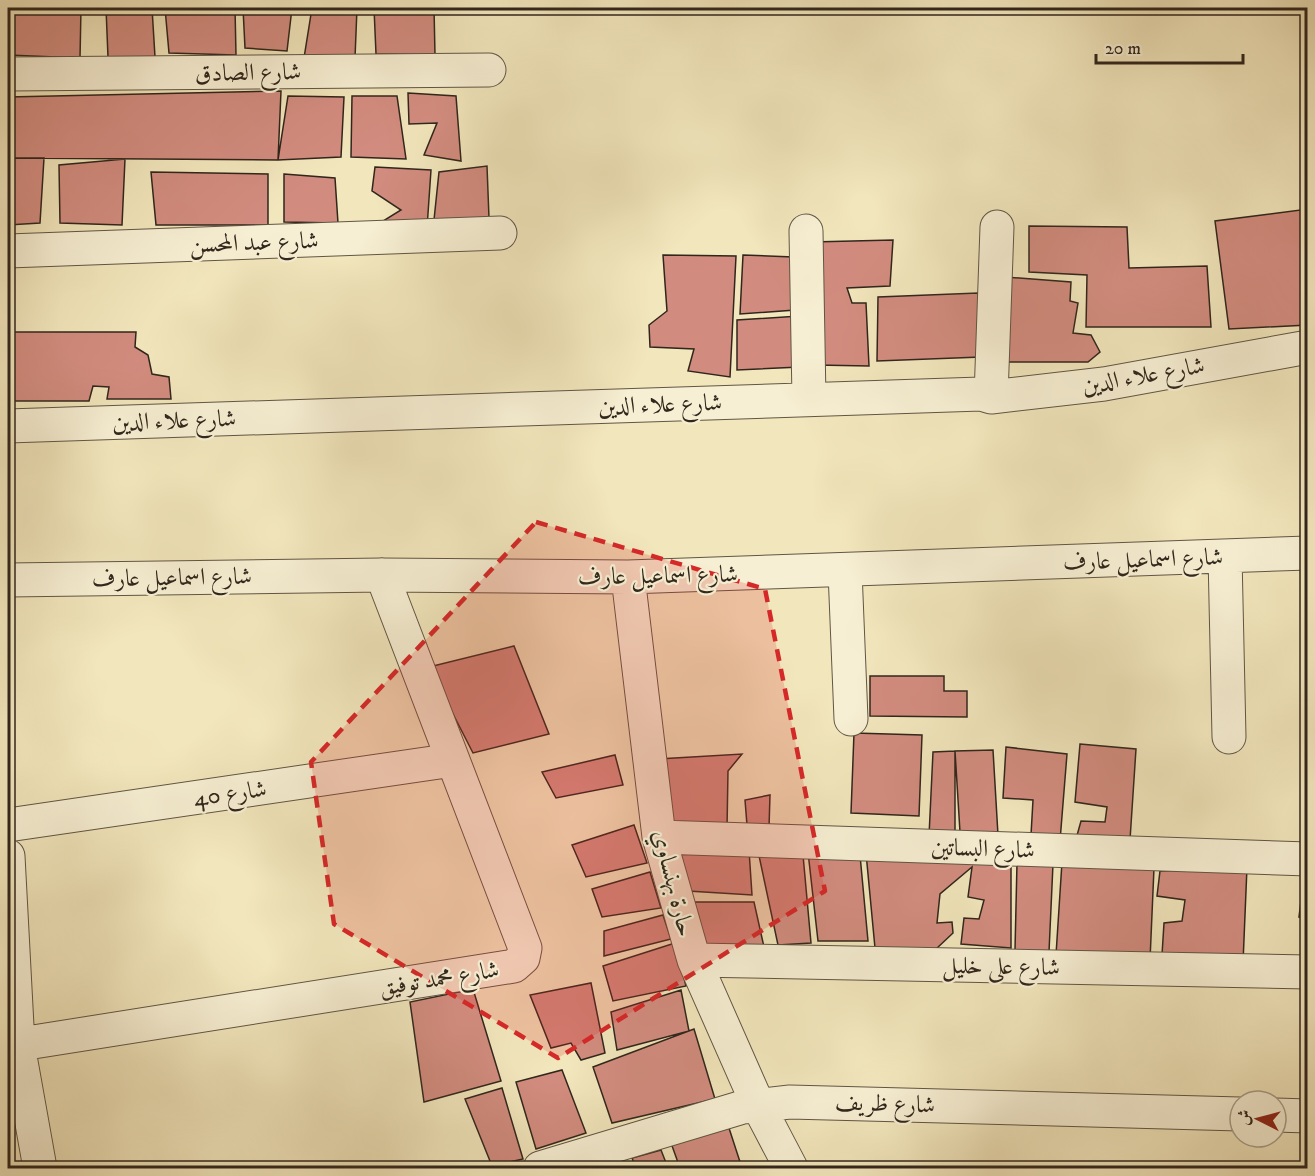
<svg xmlns="http://www.w3.org/2000/svg" width="1315" height="1176" viewBox="0 0 1315 1176" font-family="'IM FELL DW Pica',Amiri,serif">
  <style>
    .building { fill: #d28c7f; stroke: #30261c; stroke-width: 1.5 }
    .lines { fill: none; stroke-linecap: round; stroke-linejoin: round }
    .minor-casing { stroke: #605644; stroke-width: 35 }
    .minor { stroke: #f7efd3; stroke-width: 33 }
    .marked { fill: #d62828; fill-opacity: 0.2; stroke: #d62828; stroke-width: 4.5; stroke-dasharray: 12 8; stroke-linejoin: round }
    .labels { text-anchor: middle; stroke-width: 4.5; stroke-linejoin: round; paint-order: stroke }
    .street-label { font-size: 24px; fill: #30261c; stroke: #f7efd3 }
  </style>
  <rect width="100%" height="100%" fill="#f2e6bc"/>
  <filter id="stains"><feTurbulence type="fractalNoise" baseFrequency=".00333" numOctaves="4"/><feColorMatrix values="0 0 0 0 .2 0 0 0 0 .09 0 0 0 0 .02 0 0 0 .5 -.17"/></filter>
  <radialGradient id="worn" r=".72"><stop offset=".6" stop-color="#630" stop-opacity="0"/><stop offset="1" stop-color="#630" stop-opacity=".3"/></radialGradient>
  <path class="building" d="M 8,8 L 81,8 L 80,58 L 8,55 Z
    M 106,8 L 152,8 L 155,57 L 108,57 Z
    M 165,8 L 235,8 L 236,55 L 169,53 Z
    M 243,8 L 292,8 L 287,51 L 245,48 Z
    M 312,8 L 357,8 L 355,58 L 304,58 Z
    M 374,8 L 434,8 L 435,55 L 376,54 Z
    M 281,91 L 278,160 L 8,158 L 8,97 Z
    M 408,93 L 456,96 L 461,161 L 424,155 L 437,123 L 409,124 Z
    M 288,96 L 344,97 L 341,157 L 278,160 Z
    M 352,96 L 397,96 L 406,159 L 351,157 Z
    M 8,158 L 44,158 L 40,223 L 8,225 Z
    M 125,159 L 122,225 L 60,223 L 59,165 Z
    M 487,166 L 489,218 L 434,220 L 439,172 Z
    M 375,167 L 431,170 L 427,228 L 383,221 L 401,210 L 372,191 Z
    M 151,172 L 268,174 L 268,225 L 156,225 Z
    M 284,174 L 335,178 L 338,223 L 284,222 Z
    M 1308,209 L 1308,325 L 1229,329 L 1215,221 Z
    M 1029,226 L 1127,227 L 1129,268 L 1207,266 L 1211,327 L 1086,327 L 1087,275 L 1029,272 Z
    M 893,240 L 890,286 L 847,288 L 852,303 L 866,303 L 869,366 L 816,365 L 812,242 Z
    M 663,255 L 736,256 L 730,377 L 688,371 L 694,349 L 650,347 L 649,325 L 667,311 Z
    M 743,255 L 793,257 L 795,310 L 740,314 Z
    M 1005,277 L 1071,282 L 1070,301 L 1078,303 L 1073,333 L 1091,335 L 1100,352 L 1088,362 L 1005,362 Z
    M 978,293 L 981,357 L 877,361 L 878,297 Z
    M 799,316 L 800,367 L 737,370 L 737,320 Z
    M 8,332 L 136,332 L 135,347 L 148,355 L 152,374 L 169,377 L 171,399 L 107,399 L 109,387 L 93,386 L 89,401 L 8,401 Z
    M 514,646 L 549,734 L 473,753 L 429,667 Z
    M 870,676 L 944,676 L 944,691 L 967,691 L 967,717 L 870,716 Z
    M 854,733 L 922,735 L 919,816 L 851,813 Z
    M 1080,744 L 1136,749 L 1130,840 L 1076,839 L 1081,821 L 1105,822 L 1107,807 L 1075,802 Z
    M 1006,747 L 1067,754 L 1060,841 L 1031,835 L 1033,800 L 1003,798 Z
    M 993,750 L 998,835 L 960,832 L 955,751 Z
    M 955,751 L 955,839 L 929,836 L 933,752 Z
    M 742,754 L 728,771 L 727,829 L 675,828 L 658,759 Z
    M 615,755 L 623,785 L 556,798 L 542,772 Z
    M 770,795 L 769,828 L 747,825 L 745,800 Z
    M 634,825 L 647,863 L 586,877 L 572,845 Z
    M 676,849 L 749,850 L 752,895 L 688,891 Z
    M 758,851 L 803,855 L 811,943 L 778,945 Z
    M 808,852 L 860,855 L 868,941 L 818,941 Z
    M 866,853 L 1011,861 L 1011,948 L 961,944 L 964,918 L 979,919 L 984,900 L 968,897 L 972,867 L 940,894 L 937,923 L 952,922 L 953,933 L 936,949 L 875,948 Z
    M 1062,862 L 1154,868 L 1150,960 L 1056,955 Z
    M 1017,863 L 1053,864 L 1049,952 L 1015,950 Z
    M 1247,867 L 1243,963 L 1162,955 L 1164,923 L 1182,921 L 1185,900 L 1157,896 L 1160,871 Z
    M 1305,869 L 1308,869 L 1308,918 L 1299,917 Z
    M 650,872 L 661,908 L 602,917 L 592,889 Z
    M 693,902 L 754,902 L 764,947 L 703,944 Z
    M 663,915 L 671,939 L 604,956 L 604,931 Z
    M 675,943 L 686,986 L 613,1001 L 603,966 Z
    M 591,983 L 605,1053 L 581,1060 L 571,1043 L 551,1048 L 530,995 Z
    M 473,989 L 501,1081 L 424,1102 L 410,1002 Z
    M 681,990 L 689,1031 L 617,1050 L 611,1012 Z
    M 694,1029 L 715,1099 L 612,1123 L 593,1067 Z
    M 562,1070 L 586,1133 L 536,1149 L 516,1082 Z
    M 502,1088 L 523,1159 L 492,1166 L 465,1099 Z
    M 728,1125 L 742,1168 L 680,1168 L 671,1143 Z
    M 661,1150 L 668,1168 L 636,1168 L 632,1158 Z
    M 614,1163 L 616,1168 L 593,1168 Z
    M 627,1163 L 629,1168 L 616,1168 Z"/>
  <g class="lines">
    <defs>
      <path id="minor" d="M 8,74 L 489,70
        M 806,231 L 809,399
        M 8,251 L 500,233
        M 991,397 L 997,227
        M 8,426 L 981,394 L 991,397 L 1104,384 L 1308,347
        M 1225,556 L 1229,737
        M 845,571 L 851,719
        M 628,577 L 659,837 L 694,960 L 758,1105 L 791,1168
        M 8,580 L 382,575 L 628,577 L 1308,553
        M 8,825 L 453,760
        M 659,837 L 1308,859
        M 8,856 L 18,1045 L 40,1168
        M 694,960 L 1308,972
        M 8,1046 L 514,966 L 523,958 L 525,948 L 382,575
        M 1276,1115 L 1308,1116
        M 540,1168 L 743,1107 L 790,1102 L 1240,1114"/>
    </defs>
    <use href="#minor" class="minor-casing"/>
    <use href="#minor" class="minor"/>
  </g>
  <path class="marked" d="M 536,522 L 765,589 L 825,891 L 558,1058 L 334,924 L 311,762 Z"/>
  <g class="labels">
    <g class="street-label">
      <text transform="translate(248 72) rotate(-1)" y="8">شارع الصادق</text>
      <text transform="translate(254 242) rotate(-2)" y="8">شارع عبد المحسن</text>
      <text transform="translate(1143 375) rotate(-10)" y="8">شارع علاء الدين</text>
      <text transform="translate(660 404) rotate(-2)" y="8">شارع علاء الدين</text>
      <text transform="translate(174 420) rotate(-2)" y="8">شارع علاء الدين</text>
      <text transform="translate(1143 559) rotate(-2)" y="8">شارع اسماعيل عارف</text>
      <text transform="translate(658 575) rotate(-1)" y="8">شارع اسماعيل عارف</text>
      <text transform="translate(172 577) rotate(-1)" y="8">شارع اسماعيل عارف</text>
      <text transform="translate(230 793) rotate(-8)" y="8">شارع 40</text>
      <text transform="translate(983 848) rotate(2)" y="8">شارع البساتين</text>
      <text transform="translate(674 883) rotate(76)" y="8">حارة بهنساوي</text>
      <text transform="translate(1001 966) rotate(1)" y="8">شارع على خليل</text>
      <text transform="translate(439 978) rotate(-9)" y="8">شارع محمد توفيق</text>
      <text transform="translate(885 1103) rotate(2)" y="8">شارع ظريف</text>
    </g>
  </g>
  <rect width="1315" height="1176" fill="none" stroke="#f2e6bc" stroke-width="30"/>
  <rect x="9" y="9" width="1297" height="1158" fill="none" stroke="#30261c" stroke-width="3"/>
  <rect x="15" y="15" width="1285" height="1146" fill="none" stroke="#30261c" stroke-width="1.5"/>
  <g transform="translate(1258 1119) rotate(276)"><circle r="28" fill="#f7efd3" stroke="#a79f8a" stroke-width="1.5"/>
  <path d="M0-4.5L10 22L0 15L-10 22Z" fill="#8f2418"/>
  <text y="-9" font-size="16" font-weight="bold" text-anchor="middle" fill="#30261c">ش</text>
  </g>
  <path d="M1096 54v9h147v-9" fill="none" stroke="#30261c" stroke-width="3"/>
  <text x="1105" y="54" font-size="18" fill="#30261c" stroke="#f7efd3" stroke-width="4.5" paint-order="stroke">20 m</text>
  <rect width="100%" height="100%" filter="url(#stains)"/>
  <rect width="100%" height="100%" fill="url(#worn)"/>
</svg>
